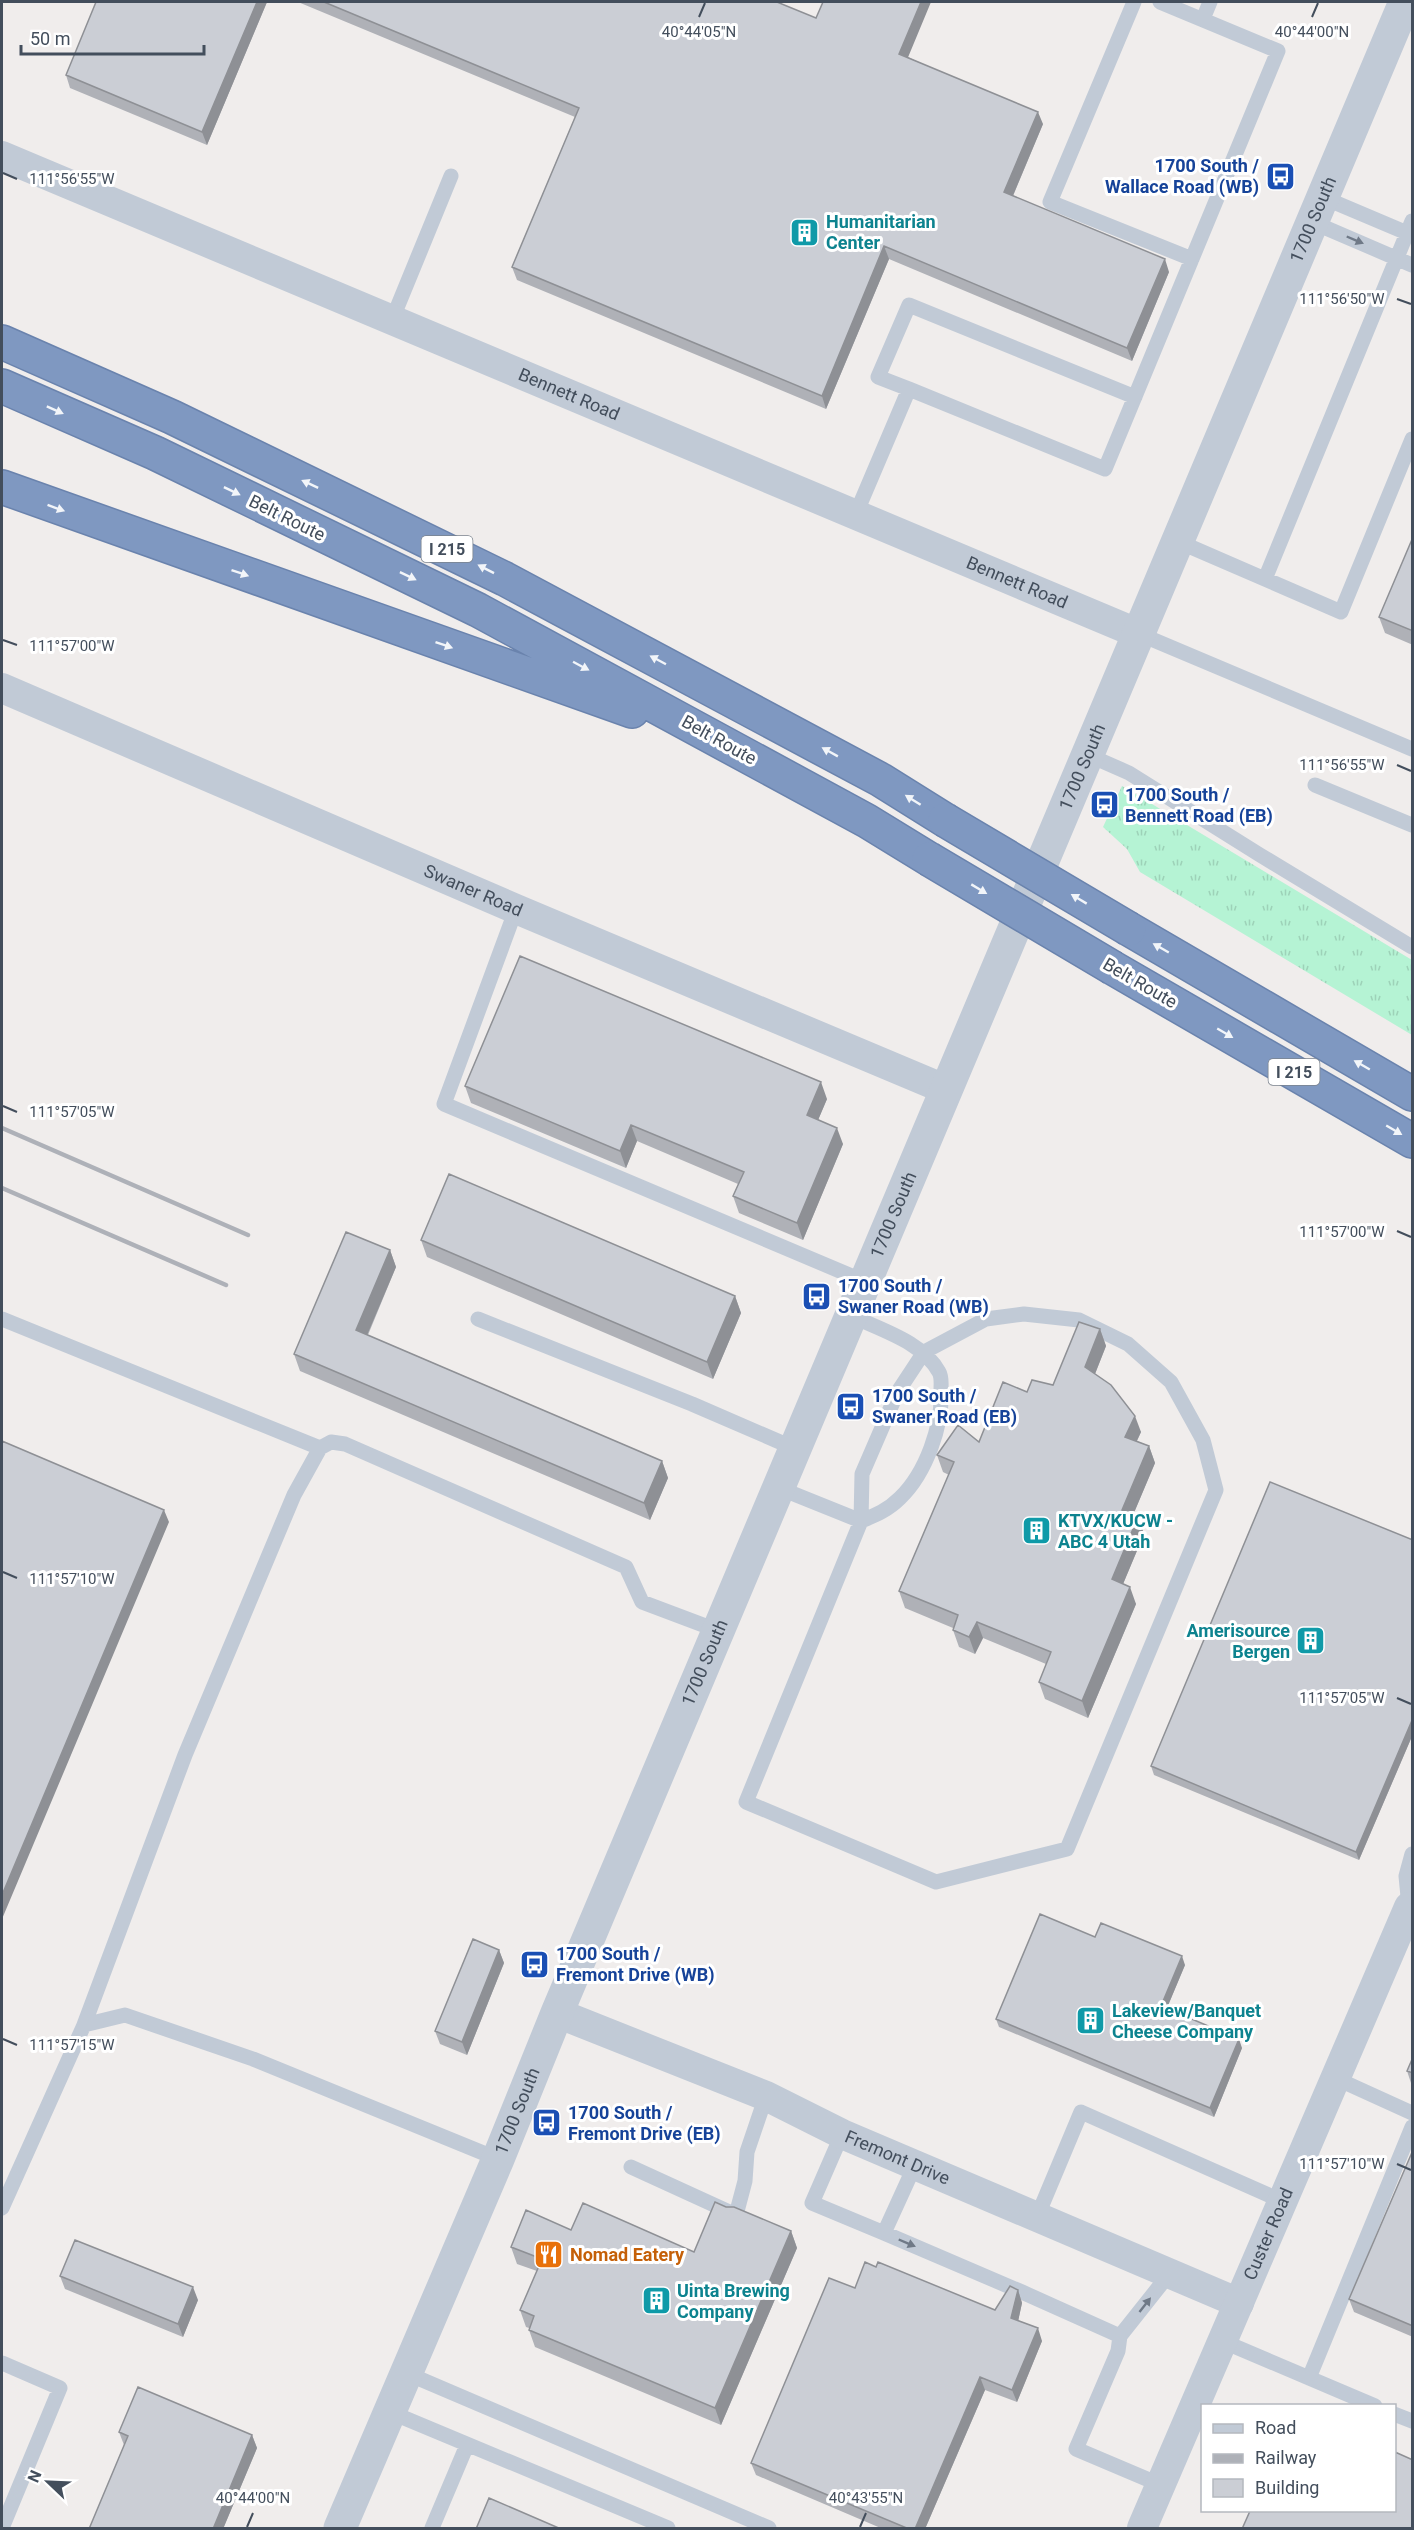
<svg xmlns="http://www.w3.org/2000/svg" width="1414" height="2530" viewBox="0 0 1414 2530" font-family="Roboto,sans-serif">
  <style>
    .grass { fill: url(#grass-tufts) }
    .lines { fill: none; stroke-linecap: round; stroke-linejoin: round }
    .motorway-casing { stroke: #6a83ad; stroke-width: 36 }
    .service { stroke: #c1cad6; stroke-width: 15 }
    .minor { stroke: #c1cad6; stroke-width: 30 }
    .tertiary { stroke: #c1cad6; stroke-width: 33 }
    .motorway { stroke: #7f98c1; stroke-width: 33 }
    .rail { stroke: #aeb1b8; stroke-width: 4.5 }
    .motorway-bridge-casing { stroke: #6a83ad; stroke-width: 36; stroke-linecap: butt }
    .motorway-bridge { stroke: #7f98c1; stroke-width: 33 }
    .wall { fill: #afb1b7 }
    .shaded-wall { fill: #8e9095 }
    .building { fill: #cbced5; stroke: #8e9095; stroke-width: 1.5 }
    .oneway { fill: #6f7987 }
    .oneway2 { fill: #f2f5f9 }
    .ticks { fill: none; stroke: #434e5c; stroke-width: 2 }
    .labels { text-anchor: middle; stroke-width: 6; stroke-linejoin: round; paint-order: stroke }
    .shield { fill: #fff; stroke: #7b838d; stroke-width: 1.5 }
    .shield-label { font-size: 16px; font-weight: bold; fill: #434e5c }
    .transit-label { font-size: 18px; font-weight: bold; fill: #164399; stroke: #fff; text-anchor: start }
    .street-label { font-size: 18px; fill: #434e5c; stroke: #fff }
    .culture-label { font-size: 18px; font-weight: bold; fill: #0d838f; stroke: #fff; text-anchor: start }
    .food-label { font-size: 18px; font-weight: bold; fill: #c56008; stroke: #fff; text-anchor: start }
    .ticks-label { font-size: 15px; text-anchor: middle; fill: #434e5c; stroke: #fff; stroke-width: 6; stroke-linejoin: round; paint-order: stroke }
  </style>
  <defs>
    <pattern id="grass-tufts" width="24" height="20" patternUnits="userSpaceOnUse" patternTransform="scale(1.5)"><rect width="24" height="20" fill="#b5f3d4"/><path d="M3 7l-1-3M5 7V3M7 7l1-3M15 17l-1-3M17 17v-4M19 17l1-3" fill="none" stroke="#9dd2b8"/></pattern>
  </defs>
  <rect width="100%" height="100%" fill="#f0edec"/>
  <path class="grass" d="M 1122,786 L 1412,960 L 1412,1035 L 1140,872 L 1127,849 L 1103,827 Z"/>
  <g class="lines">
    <defs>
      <path id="motorway" d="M 2,342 L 172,417 L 505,579 L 881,780 L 945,820
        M 2,386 L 155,453 L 478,610 L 867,821 L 929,859
        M 2,487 L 632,711
        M 1129,929 L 1412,1094
        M 1113,968 L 1412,1141"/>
    </defs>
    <use href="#motorway" class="motorway-casing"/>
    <path class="service" d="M 1134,2 L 1050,202 L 1192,259
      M 1203,19 L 1210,2
      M 1322,197 L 1412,235
      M 1312,222 L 1412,265
      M 392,320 L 451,176
      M 909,389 L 878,377 L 909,305 L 1135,397
      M 855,516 L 909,389 L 1105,469 L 1278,51 L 1160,2
      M 1177,541 L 1341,612 L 1412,439
      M 1265,579 L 1412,221
      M 1137,633 L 1412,749
      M 1086,754 L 1129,773 L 1260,855 L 1412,947
      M 1315,785 L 1412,825
      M 516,909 L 444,1104 L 866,1282
      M 1024,1314 L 1079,1320 L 1128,1344 L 1171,1382 L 1203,1440 L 1216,1490 L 1067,1849 L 936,1882 L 746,1802 L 861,1521 L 862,1474 L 897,1393 L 924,1352 L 986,1319 Z
      M 2,1319 L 320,1448
      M 478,1319 L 692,1404 L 796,1449
      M 779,1488 L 861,1521 C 876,1515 888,1510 900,1498 C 926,1473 943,1425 941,1390 C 941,1384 942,1377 939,1372 C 923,1342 881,1330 852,1316
      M 1409,1907 L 1406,1876 L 1412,1854
      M 84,2025 L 185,1755 L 294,1495 L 320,1448 L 331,1442 L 345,1444 L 626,1567 L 642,1602 L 719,1631
      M 1335,2078 L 1412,2113
      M 842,2134 L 812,2203 L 884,2233
      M 915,2165 L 884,2233 L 1022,2292 L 1120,2336 L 1118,2351 L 1076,2449 L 1161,2485
      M 631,2167 L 736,2215 L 745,2181 L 747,2152 L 766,2096
      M 2,2208 L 84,2025 L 125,2015 L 253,2059 L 498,2159
      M 1037,2217 L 1081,2112 L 1282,2201
      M 1120,2336 L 1170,2273
      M 1222,2341 L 1375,2406
      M 2,2363 L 60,2388 L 2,2528
      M 406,2373 L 769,2528
      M 1309,2378 L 1412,2127
      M 390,2412 L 668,2528
      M 1394,2414 L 1412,2421
      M 432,2528 L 467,2445"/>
    <g class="minor">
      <path id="s1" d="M 2,156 L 1137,633"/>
      <path id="s2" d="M 2,688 L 516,909 L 947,1090"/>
      <path id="s3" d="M 557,2013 L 766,2096 L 842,2134 L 1239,2303"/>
      <path id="s4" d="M 1142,2528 L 1409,1907 L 1412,1909"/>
    </g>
    <path class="tertiary" id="s5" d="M 340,2528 L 498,2159 L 557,2013 L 1405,2"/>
    <use href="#motorway" class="motorway"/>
    <path class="rail" d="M 2,1128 L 248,1235
      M 2,1188 L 226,1285"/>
    <defs>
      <path id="motorway-bridge" d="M 945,820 L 1129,929
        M 929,859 L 1113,968"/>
    </defs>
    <use href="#motorway-bridge" class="motorway-bridge-casing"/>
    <use href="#motorway-bridge" class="motorway-bridge"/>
  </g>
  <path class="wall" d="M 267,2 L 207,145 L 70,88 L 66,75 Z
    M 298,2 L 777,2 L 908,57 L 1043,124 L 1013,196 L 1169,272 L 1132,361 L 889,259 L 826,409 L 517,280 L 512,267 L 575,117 Z
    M 1413,537 L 1413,645 L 1385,633 L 1379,617 Z
    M 465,1086 L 827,1099 L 818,1120 L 843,1144 L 803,1240 L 739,1213 L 733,1196 L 738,1184 L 637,1141 L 626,1168 L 471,1103 Z
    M 421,1240 L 735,1296 L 741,1313 L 713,1379 L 427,1257 Z
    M 390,1250 L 396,1267 L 368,1335 L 662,1461 L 668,1478 L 650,1520 L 300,1371 L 294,1354 Z
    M 1100,1329 L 1106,1346 L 1095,1374 L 1141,1432 L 1137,1441 L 1149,1446 L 1155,1463 L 1133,1515 L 1138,1517 L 1144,1534 L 1123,1584 L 1136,1604 L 1088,1718 L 1045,1699 L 1039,1682 L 1046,1664 L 983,1638 L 975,1654 L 959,1647 L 953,1630 L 953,1628 L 905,1608 L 899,1591 L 949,1475 L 943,1472 L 937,1455 L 979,1442 L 1027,1392 L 1053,1385 Z
    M 1413,1540 L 1413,1734 L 1359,1860 L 1154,1775 L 1151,1766 Z
    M 1095,1937 L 1185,1965 L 1167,2008 L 1242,2048 L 1214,2117 L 999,2027 L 996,2019 Z
    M 499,1950 L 504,1963 L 467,2055 L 440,2044 L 435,2031 Z
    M 1413,2057 L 1413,2084 L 1411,2083 L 1407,2071 Z
    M 1413,2150 L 1413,2337 L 1354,2312 L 1349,2299 Z
    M 726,2207 L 791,2231 L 797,2248 L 721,2425 L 535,2347 L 529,2330 L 529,2328 L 526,2327 L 520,2310 L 537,2271 L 517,2264 L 511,2247 L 571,2230 L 694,2252 Z
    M 60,2276 L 198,2300 L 183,2337 L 65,2289 Z
    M 855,2288 L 995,2310 L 1018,2290 L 1022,2303 L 1018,2321 L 1042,2341 L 1017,2402 L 985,2390 L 925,2529 L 883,2529 L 756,2475 L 751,2463 Z
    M 119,2432 L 252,2435 L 257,2448 L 223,2529 L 89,2529 L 124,2445 Z"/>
  <path class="shaded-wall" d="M 257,2 L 267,2 L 207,145 L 202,132 Z
    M 921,2 L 931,2 L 904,67 L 899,54 Z
    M 1038,112 L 1043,124 L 1009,205 L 1004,192 Z
    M 884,246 L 889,259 L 826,409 L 822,396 Z
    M 1165,259 L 1169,272 L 1132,361 L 1127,348 Z
    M 821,1082 L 827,1099 L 813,1132 L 807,1115 Z
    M 631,1125 L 637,1141 L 626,1168 L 620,1151 Z
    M 837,1128 L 843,1144 L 803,1240 L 797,1223 Z
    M 390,1250 L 396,1267 L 362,1347 L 356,1330 Z
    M 735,1296 L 741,1313 L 713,1379 L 707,1362 Z
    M 1100,1329 L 1106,1346 L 1091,1384 L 1085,1367 Z
    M 1135,1416 L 1141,1432 L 1131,1453 L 1125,1437 Z
    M 1149,1446 L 1155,1463 L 1128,1527 L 1122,1510 Z
    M 662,1461 L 668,1478 L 650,1520 L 644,1503 Z
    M 164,1510 L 169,1522 L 2,1919 L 2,1895 Z
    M 1138,1517 L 1144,1534 L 1118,1596 L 1112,1579 Z
    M 1130,1587 L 1136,1604 L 1088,1718 L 1082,1701 Z
    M 977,1622 L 983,1638 L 975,1654 L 969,1637 Z
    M 1413,1718 L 1413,1734 L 1359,1860 L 1356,1852 Z
    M 499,1950 L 504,1963 L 467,2055 L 462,2042 Z
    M 1182,1956 L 1185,1965 L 1164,2015 L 1161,2006 Z
    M 1239,2039 L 1242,2048 L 1214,2117 L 1210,2108 Z
    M 791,2231 L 797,2248 L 721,2425 L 715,2408 Z
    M 193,2287 L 198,2300 L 183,2337 L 178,2324 Z
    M 1018,2290 L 1022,2303 L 1016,2331 L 1011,2318 Z
    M 1038,2328 L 1042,2341 L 1017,2402 L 1012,2390 Z
    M 980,2377 L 985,2390 L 925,2529 L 915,2529 Z
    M 252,2435 L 257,2448 L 223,2529 L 213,2529 Z"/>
  <path class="building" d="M 96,2 L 257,2 L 202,132 L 66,75 Z
    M 324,2 L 777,2 L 816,18 L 823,2 L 921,2 L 899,54 L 1038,112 L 1004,192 L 1165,259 L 1127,348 L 884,246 L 822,396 L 512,267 L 579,108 Z
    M 1413,537 L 1413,631 L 1379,617 Z
    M 520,956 L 821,1082 L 807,1115 L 837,1128 L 797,1223 L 733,1196 L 744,1172 L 631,1125 L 620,1151 L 465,1086 Z
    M 449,1174 L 735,1296 L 707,1362 L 421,1240 Z
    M 346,1232 L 390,1250 L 356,1330 L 662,1461 L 644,1503 L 294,1354 Z
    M 1079,1322 L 1100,1329 L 1085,1367 L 1111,1385 L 1135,1416 L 1125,1437 L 1149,1446 L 1122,1510 L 1138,1517 L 1112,1579 L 1130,1587 L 1082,1701 L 1039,1682 L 1051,1652 L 977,1622 L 969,1637 L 953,1630 L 958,1615 L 899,1591 L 954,1462 L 937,1455 L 958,1425 L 979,1442 L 1003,1382 L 1027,1392 L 1032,1380 L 1053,1385 Z
    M 2,1441 L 164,1510 L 2,1895 Z
    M 1270,1482 L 1413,1540 L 1413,1718 L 1356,1852 L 1151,1766 Z
    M 1040,1914 L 1095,1937 L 1101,1923 L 1182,1956 L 1161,2006 L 1239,2039 L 1210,2108 L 996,2019 Z
    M 473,1939 L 499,1950 L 462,2042 L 435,2031 Z
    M 1413,2057 L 1413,2073 L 1407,2071 Z
    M 1413,2150 L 1413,2326 L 1349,2299 Z
    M 715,2202 L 726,2207 L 734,2207 L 791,2231 L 715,2408 L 529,2330 L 534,2316 L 520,2310 L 542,2259 L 511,2247 L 526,2210 L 571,2230 L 583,2203 L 694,2252 Z
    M 75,2240 L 193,2287 L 178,2324 L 60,2276 Z
    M 865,2262 L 876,2267 L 878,2262 L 995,2310 L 1010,2286 L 1018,2290 L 1011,2318 L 1038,2328 L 1012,2390 L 980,2377 L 915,2529 L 909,2529 L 751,2463 L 829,2278 L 855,2288 Z
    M 138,2387 L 252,2435 L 213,2529 L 89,2529 L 128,2436 L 119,2432 Z
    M 1395,2452 L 1413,2460 L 1413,2529 L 1242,2529 L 1250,2511 L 1395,2511 Z
    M 489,2498 L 561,2529 L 476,2529 Z"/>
  <defs><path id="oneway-solid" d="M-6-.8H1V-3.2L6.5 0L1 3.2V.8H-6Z" transform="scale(1.5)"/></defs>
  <g class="oneway">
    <use href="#oneway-solid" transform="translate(1355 240) rotate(23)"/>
    <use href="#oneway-solid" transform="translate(907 2243) rotate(23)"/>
    <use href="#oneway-solid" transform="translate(1145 2305) rotate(-52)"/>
  </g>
  <g class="oneway2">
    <use href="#oneway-solid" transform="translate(55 410) rotate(24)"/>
    <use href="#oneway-solid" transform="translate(310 484) rotate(-155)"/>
    <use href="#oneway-solid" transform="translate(232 491) rotate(26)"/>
    <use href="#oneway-solid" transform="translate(56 508) rotate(20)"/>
    <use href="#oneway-solid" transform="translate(486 569) rotate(-153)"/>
    <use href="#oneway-solid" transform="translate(240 573) rotate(19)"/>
    <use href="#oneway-solid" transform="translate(408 576) rotate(26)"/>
    <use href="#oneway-solid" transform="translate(444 645) rotate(19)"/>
    <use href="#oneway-solid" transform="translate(658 660) rotate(-152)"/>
    <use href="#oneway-solid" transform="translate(581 666) rotate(28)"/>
    <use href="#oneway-solid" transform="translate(830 752) rotate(-151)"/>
    <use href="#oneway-solid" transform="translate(913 800) rotate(-148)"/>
    <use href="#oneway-solid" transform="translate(979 889) rotate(31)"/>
    <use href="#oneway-solid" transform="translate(1079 899) rotate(-149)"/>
    <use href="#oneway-solid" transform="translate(1161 948) rotate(-150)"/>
    <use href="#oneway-solid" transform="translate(1225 1033) rotate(30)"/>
    <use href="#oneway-solid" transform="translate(1362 1065) rotate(-150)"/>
    <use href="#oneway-solid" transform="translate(1394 1130) rotate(30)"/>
  </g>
  <path class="ticks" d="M 699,17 L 705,3M 1312,17 L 1318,3M 3,173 L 17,179M 1397,299 L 1411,304M 3,640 L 17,645M 1397,765 L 1411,771M 3,1106 L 17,1112M 1397,1231 L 1411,1237M 3,1572 L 17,1578M 1397,1698 L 1411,1704M 3,2039 L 17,2045M 1397,2164 L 1411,2170M 247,2527 L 253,2513M 860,2527 L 866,2513"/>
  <defs>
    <symbol id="bus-square" viewBox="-11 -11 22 22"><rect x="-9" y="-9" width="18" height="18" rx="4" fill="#1a4fb4" stroke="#fff"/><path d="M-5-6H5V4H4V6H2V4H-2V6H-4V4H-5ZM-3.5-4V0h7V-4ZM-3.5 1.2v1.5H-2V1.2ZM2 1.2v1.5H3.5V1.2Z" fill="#fff"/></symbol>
    <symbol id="building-square" viewBox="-11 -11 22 22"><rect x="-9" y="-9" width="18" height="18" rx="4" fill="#0f9aa8" stroke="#fff"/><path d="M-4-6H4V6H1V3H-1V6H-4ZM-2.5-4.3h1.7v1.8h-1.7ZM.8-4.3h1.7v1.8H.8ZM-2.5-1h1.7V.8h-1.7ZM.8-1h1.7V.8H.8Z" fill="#fff"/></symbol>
    <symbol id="restaurant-square" viewBox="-11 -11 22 22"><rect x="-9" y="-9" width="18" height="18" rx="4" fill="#e8710a" stroke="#fff"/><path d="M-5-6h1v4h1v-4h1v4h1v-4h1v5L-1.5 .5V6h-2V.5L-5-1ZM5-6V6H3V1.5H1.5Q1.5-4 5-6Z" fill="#fff"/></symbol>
  </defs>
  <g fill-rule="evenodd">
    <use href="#bus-square" x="1264" y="160" width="33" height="33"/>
    <use href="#building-square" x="788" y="216" width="33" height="33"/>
    <use href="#bus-square" x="1088" y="788" width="33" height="33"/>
    <use href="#bus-square" x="800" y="1280" width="33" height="33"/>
    <use href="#bus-square" x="834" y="1390" width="33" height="33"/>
    <use href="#building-square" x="1020" y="1514" width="33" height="33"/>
    <use href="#building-square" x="1294" y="1624" width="33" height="33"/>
    <use href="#bus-square" x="518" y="1948" width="33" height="33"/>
    <use href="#building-square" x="1074" y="2004" width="33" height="33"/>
    <use href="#bus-square" x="530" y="2106" width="33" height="33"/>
    <use href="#restaurant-square" x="532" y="2238" width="33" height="33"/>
    <use href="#building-square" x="640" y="2284" width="33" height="33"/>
  </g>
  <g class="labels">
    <g class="shield">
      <rect x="421.5" y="536" width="51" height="26" rx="4.5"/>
      <rect x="1268.5" y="1059" width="51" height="26" rx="4.5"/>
    </g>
    <g class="shield-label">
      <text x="447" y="555">I 215</text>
      <text x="1294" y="1078">I 215</text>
    </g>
    <g class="transit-label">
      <text x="1259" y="172" text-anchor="end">1700 South /<tspan x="1259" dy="21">Wallace Road (WB)</tspan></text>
      <text x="1125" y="801">1700 South /<tspan x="1125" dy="21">Bennett Road (EB)</tspan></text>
      <text x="838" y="1292">1700 South /<tspan x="838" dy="21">Swaner Road (WB)</tspan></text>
      <text x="872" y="1402">1700 South /<tspan x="872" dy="21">Swaner Road (EB)</tspan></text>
      <text x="556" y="1960">1700 South /<tspan x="556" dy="21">Fremont Drive (WB)</tspan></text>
      <text x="568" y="2119">1700 South /<tspan x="568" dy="21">Fremont Drive (EB)</tspan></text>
    </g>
    <g class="street-label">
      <text dy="6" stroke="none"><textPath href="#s5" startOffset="2505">1700 South</textPath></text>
      <text dy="6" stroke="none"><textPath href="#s1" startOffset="615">Bennett Road</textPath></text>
      <text transform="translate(287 518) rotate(26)" y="6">Belt Route</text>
      <text dy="6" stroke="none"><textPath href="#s1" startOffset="1101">Bennett Road</textPath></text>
      <text transform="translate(719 740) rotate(29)" y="6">Belt Route</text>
      <text dy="6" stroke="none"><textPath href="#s5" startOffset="1911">1700 South</textPath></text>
      <text dy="6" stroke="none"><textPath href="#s2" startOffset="513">Swaner Road</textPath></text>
      <text transform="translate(1140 983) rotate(30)" y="6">Belt Route</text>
      <text dy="6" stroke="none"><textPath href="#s5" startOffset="1425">1700 South</textPath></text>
      <text dy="6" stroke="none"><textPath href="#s5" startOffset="939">1700 South</textPath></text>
      <text dy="6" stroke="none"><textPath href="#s5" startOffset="453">1700 South</textPath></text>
      <text dy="6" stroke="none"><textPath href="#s3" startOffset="370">Fremont Drive</textPath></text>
      <text dy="6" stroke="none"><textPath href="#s4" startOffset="320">Custer Road</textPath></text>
    </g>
    <g class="culture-label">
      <text x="826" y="228">Humanitarian<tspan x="826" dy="21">Center</tspan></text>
      <text x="1058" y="1527">KTVX/KUCW -<tspan x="1058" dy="21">ABC 4 Utah</tspan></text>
      <text x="1290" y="1637" text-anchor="end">Amerisource<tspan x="1290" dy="21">Bergen</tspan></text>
      <text x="1112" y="2017">Lakeview/Banquet<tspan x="1112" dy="21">Cheese Company</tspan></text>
      <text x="677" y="2297">Uinta Brewing<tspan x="677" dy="21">Company</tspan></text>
    </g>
    <g class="food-label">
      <text x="570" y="2261">Nomad Eatery</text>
    </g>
  </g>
  <g class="ticks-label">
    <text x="699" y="37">40°44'05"N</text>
    <text x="1312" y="37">40°44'00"N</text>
    <text x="72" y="184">111°56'55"W</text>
    <text x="1342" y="304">111°56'50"W</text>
    <text x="72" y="651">111°57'00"W</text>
    <text x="1342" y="770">111°56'55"W</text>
    <text x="72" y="1117">111°57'05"W</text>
    <text x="1342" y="1237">111°57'00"W</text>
    <text x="72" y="1584">111°57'10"W</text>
    <text x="1342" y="1703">111°57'05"W</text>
    <text x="72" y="2050">111°57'15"W</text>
    <text x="1342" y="2169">111°57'10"W</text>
    <text x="253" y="2503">40°44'00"N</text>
    <text x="866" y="2503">40°43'55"N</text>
  </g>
  <rect width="1414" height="2530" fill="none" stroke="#434e5c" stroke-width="6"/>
  <rect x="1201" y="2404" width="195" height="108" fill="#ffffff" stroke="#b4b8be" stroke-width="1.5"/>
  <rect x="1213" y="2424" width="30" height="9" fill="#c1cad6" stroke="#b4b8be" stroke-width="1.5"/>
  <text x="1255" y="2434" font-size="18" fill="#434e5c">Road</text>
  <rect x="1213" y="2454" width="30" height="9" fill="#aeb1b8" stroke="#b4b8be" stroke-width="1.5"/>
  <text x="1255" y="2464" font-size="18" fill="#434e5c">Railway</text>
  <rect x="1213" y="2479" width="30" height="18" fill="#cbced5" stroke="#b4b8be" stroke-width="1.5"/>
  <text x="1255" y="2494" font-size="18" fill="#434e5c">Building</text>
  <g transform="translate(48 2482) rotate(293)" stroke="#ffffff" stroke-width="4.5" paint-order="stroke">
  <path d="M0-4.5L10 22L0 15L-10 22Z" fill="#434e5c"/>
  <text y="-9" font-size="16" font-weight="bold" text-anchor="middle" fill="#434e5c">N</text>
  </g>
  <path d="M21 45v9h183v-9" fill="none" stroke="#434e5c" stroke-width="3"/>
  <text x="30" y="45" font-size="18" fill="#434e5c" stroke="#ffffff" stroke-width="4.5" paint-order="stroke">50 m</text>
</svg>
